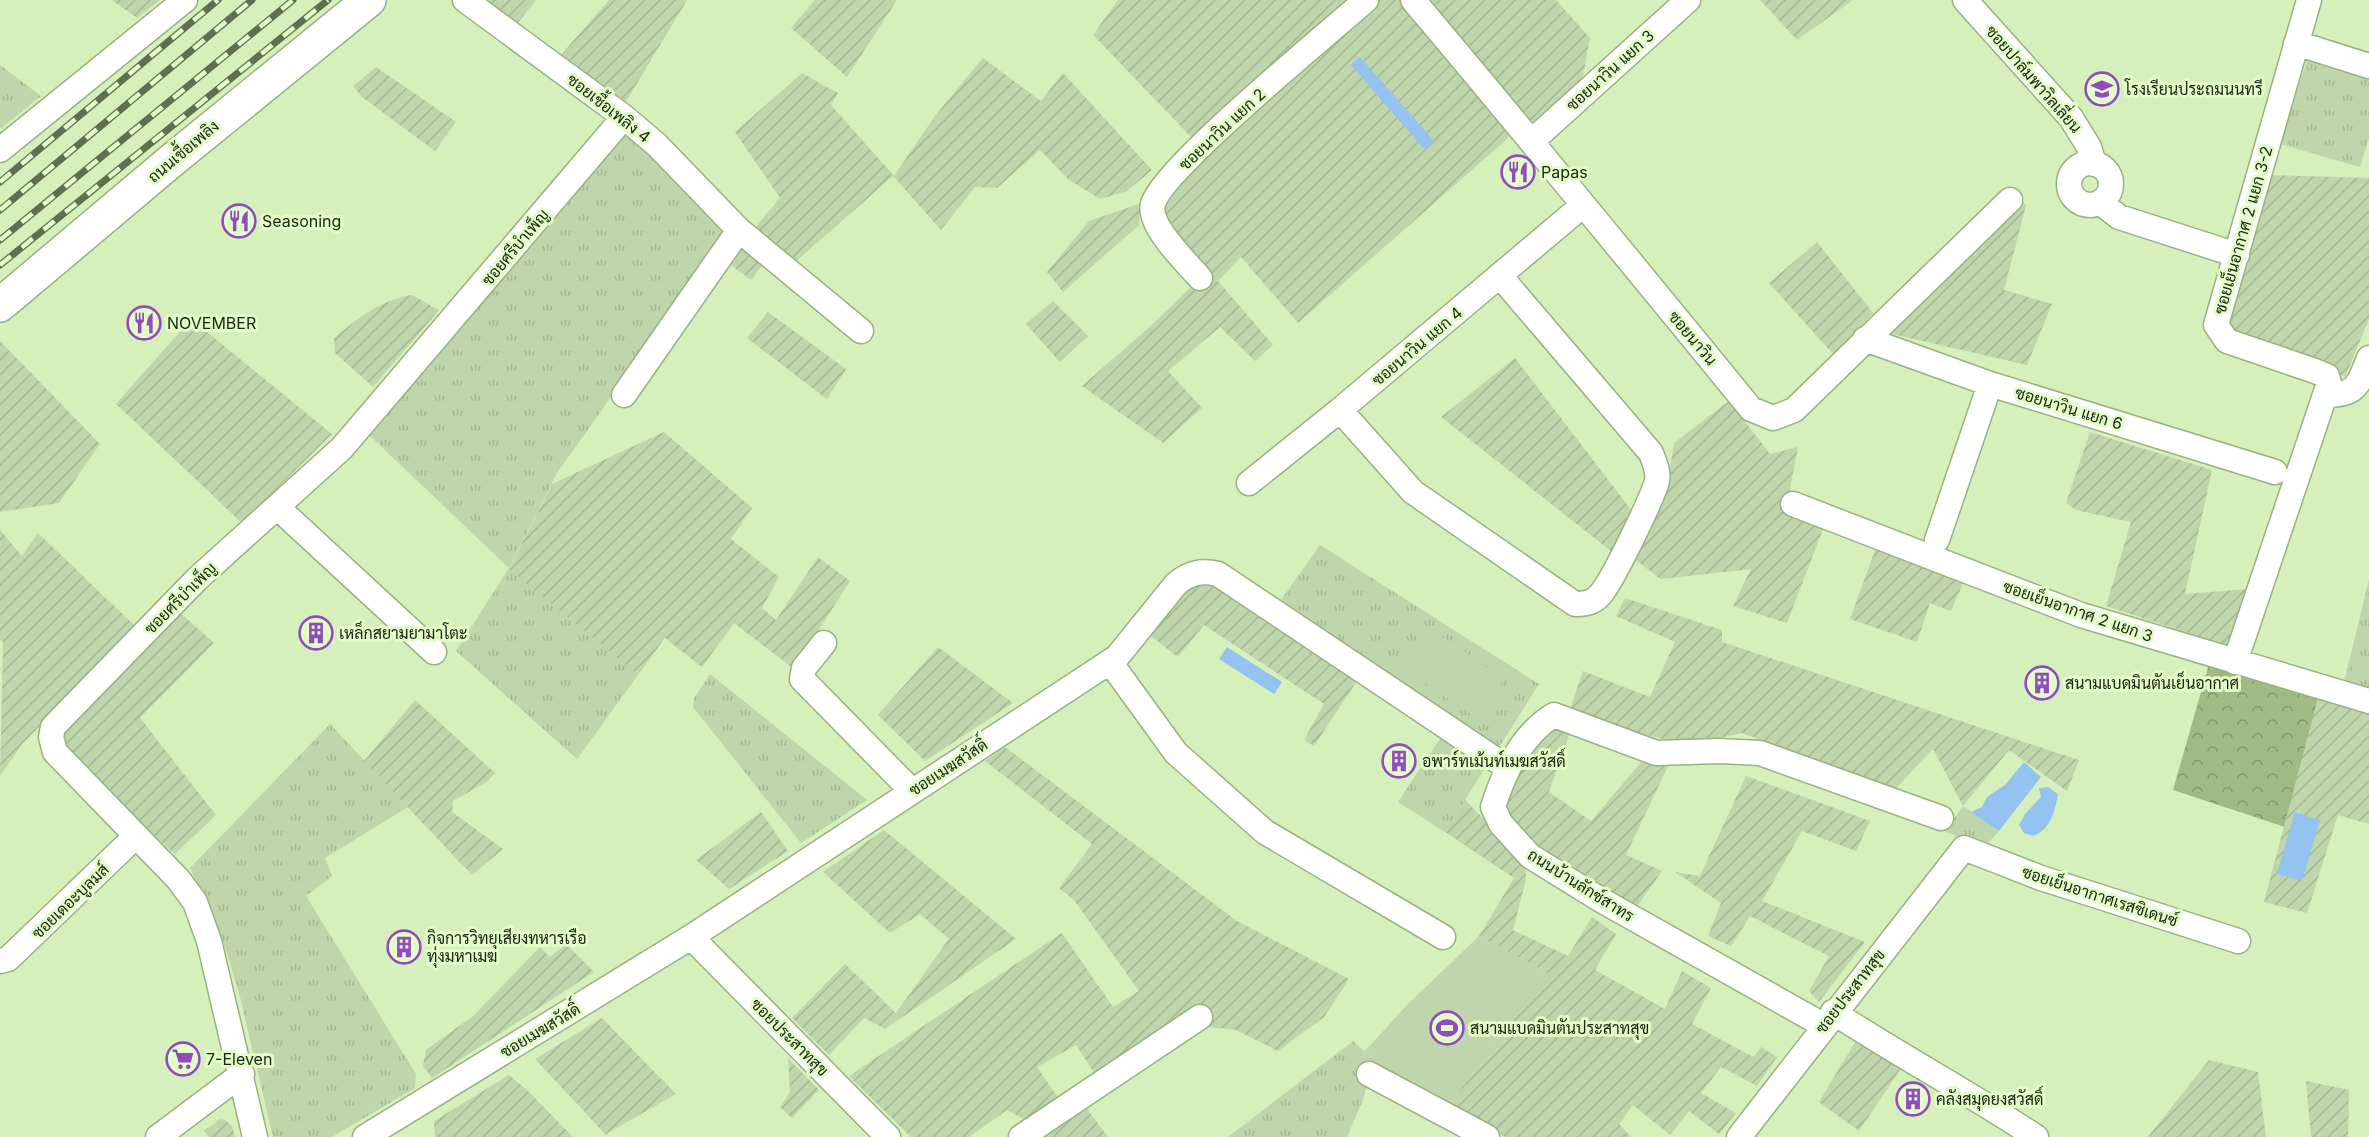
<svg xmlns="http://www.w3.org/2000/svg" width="2369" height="1137" viewBox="0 0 2369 1137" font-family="Inter,Sarabun,sans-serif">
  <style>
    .grass { fill: url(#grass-tufts) }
    .forest { fill: url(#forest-crowns) }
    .garden { fill: url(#garden-furrows) }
    .pitch { fill: #bfd5ab }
    .water { fill: #94c2f1 }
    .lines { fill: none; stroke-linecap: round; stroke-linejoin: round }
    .street-casing { stroke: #99b280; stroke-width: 27 }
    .secondary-casing { stroke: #99b280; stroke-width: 36 }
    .street { stroke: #fff; stroke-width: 24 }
    .secondary { stroke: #fff; stroke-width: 33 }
    .rail-casing { stroke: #5f6f4f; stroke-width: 7 }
    .rail { stroke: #e2fdc8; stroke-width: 4.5; stroke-dasharray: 14; stroke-linecap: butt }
    .labels { text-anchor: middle; stroke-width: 6; stroke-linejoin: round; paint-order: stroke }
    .street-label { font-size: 16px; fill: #1b2511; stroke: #e2fdc8 }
    .poi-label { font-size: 16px; fill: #1b2511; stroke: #e2fdc8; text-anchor: start }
  </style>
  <defs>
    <pattern id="grass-tufts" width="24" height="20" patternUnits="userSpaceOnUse" patternTransform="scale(1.5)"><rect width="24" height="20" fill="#bfd5ab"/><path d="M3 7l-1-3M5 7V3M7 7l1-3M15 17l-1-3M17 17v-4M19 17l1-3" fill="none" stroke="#a4b792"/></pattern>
    <pattern id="forest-crowns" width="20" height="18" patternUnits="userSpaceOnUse" patternTransform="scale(1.5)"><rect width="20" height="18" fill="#9fbb83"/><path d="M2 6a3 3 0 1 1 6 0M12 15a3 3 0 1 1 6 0" fill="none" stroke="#81986a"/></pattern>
    <pattern id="garden-furrows" width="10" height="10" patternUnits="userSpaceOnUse" patternTransform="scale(1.5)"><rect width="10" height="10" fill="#bfd5ab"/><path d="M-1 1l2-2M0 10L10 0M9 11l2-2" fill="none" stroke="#a4b792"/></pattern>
  </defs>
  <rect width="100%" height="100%" fill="#d5f0bb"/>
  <path class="grass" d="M 2307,60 L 2369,80 L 2369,138 L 2360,167 L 2280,144 Z
    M 0,65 L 41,96 L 0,129 Z
    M 626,127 L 727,226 L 722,241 L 557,473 L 509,568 L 638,675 L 577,759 L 456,651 L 509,568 L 368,434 Z
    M 1320,545 L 1539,684 L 1499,747 L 1281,600 Z
    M 2369,579 L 2369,691 L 2344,683 Z
    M 710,674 L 867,800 L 801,843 L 693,707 L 694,698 Z
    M 330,724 L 408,807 L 325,858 L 332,876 L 306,896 L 416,1074 L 415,1088 L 332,1137 L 273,1137 L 240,997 L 225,947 L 190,868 Z
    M 1441,737 L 1487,765 L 1445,832 L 1398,802 Z
    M 1963,806 L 1999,831 L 1985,846 L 1945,832 Z
    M 1353,1041 L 1373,1059 L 1364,1097 L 1347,1137 L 1228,1137 Z"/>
  <path class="forest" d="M 2209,664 L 2318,698 L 2285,827 L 2173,790 Z"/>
  <path class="garden" d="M 112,0 L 160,0 L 137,18 Z
    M 483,0 L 536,0 L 517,24 Z
    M 609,0 L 687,0 L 624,105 L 561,55 Z
    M 815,0 L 897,0 L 847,77 L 791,28 Z
    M 1118,0 L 1357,0 L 1195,141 L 1093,35 Z
    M 1378,0 L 1404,0 L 1513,129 L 1506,140 L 1298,323 L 1241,257 L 1218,281 L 1273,345 L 1255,361 L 1220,327 L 1168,371 L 1202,408 L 1163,443 L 1082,386 L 1154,323 L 1208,270 L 1161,213 L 1160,205 L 1204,157 Z
    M 1430,0 L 1556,0 L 1590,38 L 1581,86 L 1544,120 L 1529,122 Z
    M 1760,0 L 1853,0 L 1797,40 Z
    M 983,58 L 1041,101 L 1063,73 L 1152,170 L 1127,191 L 1100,199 L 1069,180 L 1040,150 L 997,188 L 975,187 L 941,230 L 893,176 L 793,264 L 753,230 L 780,198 L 735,132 L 802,73 L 838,93 L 831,105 L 894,176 L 935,116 Z
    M 376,67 L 456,122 L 435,151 L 362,97 L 353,86 Z
    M 2269,175 L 2369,178 L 2369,319 L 2345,377 L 2222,329 Z
    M 2021,200 L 2026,205 L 2004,290 L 2052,304 L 2027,365 L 1892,334 L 1889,330 Z
    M 1139,204 L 1139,225 L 1063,292 L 1047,272 L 1089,221 Z
    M 1817,242 L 1873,313 L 1833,354 L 1769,283 Z
    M 743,246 L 764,263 L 751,280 L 727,262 L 734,251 Z
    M 412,295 L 439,310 L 373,387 L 335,353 L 334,338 C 359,318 380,300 412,295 Z
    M 1053,301 L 1088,336 L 1060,362 L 1026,324 Z
    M 768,312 L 846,369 L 827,399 L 747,338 Z
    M 191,319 L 332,434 L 242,523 L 116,404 Z
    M 0,341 L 100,444 L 59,503 L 0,512 Z
    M 1515,358 L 1632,511 L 1611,551 L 1441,417 Z
    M 1729,401 L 1770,454 L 1798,447 L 1789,494 L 1830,511 L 1787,623 L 1733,606 L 1751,569 L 1661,579 L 1634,559 L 1669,474 L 1674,443 Z
    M 664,432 L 752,508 L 731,539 L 779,577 L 762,608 L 776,620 L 818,557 L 850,581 L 794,669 L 734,623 L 702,667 L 665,638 L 638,675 L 509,569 L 552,484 Z
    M 2090,432 L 2212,470 L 2185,594 L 2248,589 L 2228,646 L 2106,606 L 2131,522 L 2076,510 L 2066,503 Z
    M 0,530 L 22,556 L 38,533 L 137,628 L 23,743 L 0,776 L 3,642 L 0,640 Z
    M 1876,548 L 1963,583 L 1951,611 L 1930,603 L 1917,642 L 1850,619 Z
    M 1206,576 L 1361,675 L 1314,746 L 1304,740 L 1324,704 L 1204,625 L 1178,657 L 1147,633 L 1192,580 Z
    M 1625,598 L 1722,630 L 1722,642 L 2079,760 L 2067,791 L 2009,750 L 1963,806 L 1933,749 L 1895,789 L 1742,733 L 1686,745 L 1568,715 L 1583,671 L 1650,697 L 1675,642 L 1616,616 Z
    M 177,610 L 214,643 L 140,718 L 216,815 L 175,854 L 68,756 L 60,736 Z
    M 938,647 L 1013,703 L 925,761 L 878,715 Z
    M 2318,698 L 2369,712 L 2369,824 L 2338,815 L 2307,913 L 2264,902 Z
    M 415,700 L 495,773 L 488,781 L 453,801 L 452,812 L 503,849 L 472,875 L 364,761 Z
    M 1555,724 L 1571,730 L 1549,792 L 1591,821 L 1642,761 L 1671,760 L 1626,855 L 1662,871 L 1633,912 L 1519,832 L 1506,813 L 1506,788 Z
    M 1005,747 L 1237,921 L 1349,979 L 1324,1017 L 1278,1051 L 1236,1030 L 1206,1027 L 1095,1074 L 1076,1045 L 1037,1067 L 1059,1099 L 1025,1120 L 1007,1110 L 969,1137 L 911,1137 L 849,1076 L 1062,933 L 1113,1007 L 1139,991 L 1074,900 L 1059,888 L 1092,844 L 985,761 Z
    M 1746,776 L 1870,821 L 1856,851 L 1802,831 L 1762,901 L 1865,942 L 1819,1002 L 1809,991 L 1829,956 L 1750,916 L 1731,946 L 1708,936 L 1721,903 L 1675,872 L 1700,876 Z
    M 1465,800 L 1525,861 L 1526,879 L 1513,930 L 1568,956 L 1592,917 L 1616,934 L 1595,970 L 1665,1009 L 1682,971 L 1711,988 L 1692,1024 L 1753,1057 L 1761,1047 L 1777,1057 L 1757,1086 L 1721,1067 L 1701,1093 L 1736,1113 L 1719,1134 L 1689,1111 L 1670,1135 L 1633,1105 L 1619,1124 L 1631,1137 L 1505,1137 L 1448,1106 L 1549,974 L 1479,936 L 1514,878 L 1445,832 Z
    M 761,812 L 788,851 L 729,889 L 696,860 Z
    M 884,830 L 1016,939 L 885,1029 L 864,1018 L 829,1055 L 792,1018 L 845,964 L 896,1013 L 949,939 L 920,914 L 890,933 L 823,872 Z
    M 566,944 L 594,972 L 432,1078 L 423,1066 L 426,1050 L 473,1016 L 540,947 L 550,957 Z
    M 602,1018 L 676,1094 L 606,1134 L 608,1137 L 535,1059 Z
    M 1858,1037 L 1904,1064 L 1859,1131 L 1819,1102 Z
    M 788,1058 L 819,1090 L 792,1118 L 780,1107 L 790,1093 Z
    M 2209,1060 L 2258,1072 L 2266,1137 L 2148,1137 Z
    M 509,1075 L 527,1090 L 573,1137 L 435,1137 L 434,1121 Z
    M 2306,1081 L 2349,1090 L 2348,1137 L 2311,1137 Z
    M 1084,1105 L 1108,1137 L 1044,1137 L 1042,1134 Z
    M 220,1119 L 225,1120 L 232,1126 L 235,1137 L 209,1137 L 204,1131 Z"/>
  <path class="pitch" d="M 1425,625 L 1505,679 L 1478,719 L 1398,665 Z
    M 1479,936 L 1549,974 L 1448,1106 L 1371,1067 L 1373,1059 L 1365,1051 L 1407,1005 Z"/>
  <path class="water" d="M 1360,57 L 1434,141 L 1425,150 L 1351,65 Z
    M 1227,647 L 1282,682 L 1274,694 L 1219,659 Z
    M 2024,762 L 2041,777 L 1999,831 L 1971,812 L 1982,807 L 1987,797 L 2005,785 Z
    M 2048,787 L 2058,794 C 2055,812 2050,830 2033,836 L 2024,833 L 2019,825 L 2025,814 L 2041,797 L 2039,788 Z
    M 2295,812 L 2320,820 L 2302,881 L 2277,874 Z"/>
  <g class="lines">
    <defs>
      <path id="street" d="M 465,0 L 624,117 L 657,145 L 739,230 L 861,331
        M 1413,0 C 1527,135 1639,272 1751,409 L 1773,418 L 1794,410 L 2010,200
        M 1965,0 L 2071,118 L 2089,147 L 2094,164
        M 2296,43 L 2369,66
        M 1532,141 L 1688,0
        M 0,150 L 185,0
        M2069 184a21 21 0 1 1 42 0a21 21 0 1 1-42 0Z
        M 2101,203 L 2119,217 L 2237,255
        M 1200,278 C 1187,263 1147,225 1153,204 C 1162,169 1330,32 1366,0
        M 1865,339 L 1990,384 L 2275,472
        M 624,395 L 739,230
        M 2327,395 C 2357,395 2359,384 2369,358
        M 1340,410 L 1413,492 L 1575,604 C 1587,604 1596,602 1603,591 C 1614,577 1653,497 1657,481 C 1659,471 1654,462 1651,453 L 1500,276
        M 1249,483 L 1340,410 L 1582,206
        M 1793,504 L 2081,615 L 2369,701
        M 277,507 L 434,652
        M 1937,540 L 1990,384
        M 824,643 L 804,668 L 802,679 L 912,791
        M 1110,662 L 1176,753 L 1265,832 L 1443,937
        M 2235,662 L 2329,383 L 2327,376 L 2315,371 L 2227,341 L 2216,325 L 2309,0
        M 691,937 L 888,1137
        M 0,961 L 8,959 L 136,836
        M 1833,1012 C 1900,1056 1970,1093 2036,1137
        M 1823,1025 L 1601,900 L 1530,856 L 1501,824 L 1493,807 C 1504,772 1522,734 1554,715 L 1656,753 L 1720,751 L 1760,753 L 1941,818
        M 1369,1074 L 1487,1137
        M 158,1137 L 242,1074
        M 255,1137 L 209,941 L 195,902 L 178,879 L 55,752 L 51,737 L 53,727 L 197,579 L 342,448 L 624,117
        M 365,1137 L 691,937 L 1117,657 L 1176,584 C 1189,573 1201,570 1218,574 L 1508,768
        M 1021,1137 L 1200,1017
        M 1739,1137 L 1964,848 L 2041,878 L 2238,941"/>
      <path id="secondary" d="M 0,305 L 171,161 L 369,0"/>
    </defs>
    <use href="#street" class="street-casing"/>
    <use href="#secondary" class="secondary-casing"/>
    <use href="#street" class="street"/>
    <use href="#secondary" class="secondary"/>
    <defs>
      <path id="rail" d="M 0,182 L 218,0
        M 0,210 L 252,0
        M 0,240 L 293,0
        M 0,265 L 328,0"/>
    </defs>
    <use href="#rail" class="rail-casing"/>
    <use href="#rail" class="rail"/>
  </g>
  <defs>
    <symbol id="school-ring" viewBox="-11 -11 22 22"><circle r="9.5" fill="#e2fdc8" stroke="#914bbe" stroke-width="1.5"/><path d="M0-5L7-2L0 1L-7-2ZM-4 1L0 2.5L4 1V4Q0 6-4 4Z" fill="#914bbe"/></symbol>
    <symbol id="restaurant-ring" viewBox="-11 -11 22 22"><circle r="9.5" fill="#e2fdc8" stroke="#914bbe" stroke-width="1.5"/><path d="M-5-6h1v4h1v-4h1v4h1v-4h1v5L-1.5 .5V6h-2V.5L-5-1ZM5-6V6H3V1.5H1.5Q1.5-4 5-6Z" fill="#914bbe"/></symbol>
    <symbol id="building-ring" viewBox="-11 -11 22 22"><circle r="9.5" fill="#e2fdc8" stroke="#914bbe" stroke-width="1.5"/><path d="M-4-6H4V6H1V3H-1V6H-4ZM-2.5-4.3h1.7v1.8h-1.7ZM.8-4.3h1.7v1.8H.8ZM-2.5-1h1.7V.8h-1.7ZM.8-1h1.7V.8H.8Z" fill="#914bbe"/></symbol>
    <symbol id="stadium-ring" viewBox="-11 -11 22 22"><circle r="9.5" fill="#e2fdc8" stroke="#914bbe" stroke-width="1.5"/><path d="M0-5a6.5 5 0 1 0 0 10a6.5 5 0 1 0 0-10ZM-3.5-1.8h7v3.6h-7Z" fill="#914bbe"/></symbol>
    <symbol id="supermarket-ring" viewBox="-11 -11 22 22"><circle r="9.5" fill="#e2fdc8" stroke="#914bbe" stroke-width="1.5"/><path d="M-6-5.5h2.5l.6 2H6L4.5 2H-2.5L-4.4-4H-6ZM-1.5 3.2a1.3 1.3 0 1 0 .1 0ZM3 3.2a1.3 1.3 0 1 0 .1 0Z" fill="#914bbe"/></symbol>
  </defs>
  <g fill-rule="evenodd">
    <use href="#school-ring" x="2083" y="70" width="38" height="38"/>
    <use href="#restaurant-ring" x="1499" y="153" width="38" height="38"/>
    <use href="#restaurant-ring" x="220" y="202" width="38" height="38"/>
    <use href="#restaurant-ring" x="125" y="304" width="38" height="38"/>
    <use href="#building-ring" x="297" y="614" width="38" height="38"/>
    <use href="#building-ring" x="2023" y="664" width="38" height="38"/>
    <use href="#building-ring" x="1380" y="742" width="38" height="38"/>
    <use href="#building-ring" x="385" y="928" width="38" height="38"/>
    <use href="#stadium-ring" x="1428" y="1009" width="38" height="38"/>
    <use href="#supermarket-ring" x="164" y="1040" width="38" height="38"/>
    <use href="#building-ring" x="1894" y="1080" width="38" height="38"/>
  </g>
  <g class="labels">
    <g class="street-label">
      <text transform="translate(1610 70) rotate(-42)" y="6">ซอยนาวิน แยก 3</text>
      <text transform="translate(2034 79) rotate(49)" y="6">ซอยปาล์มพาวิลเลี่ยน</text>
      <text transform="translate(609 108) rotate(38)" y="6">ซอยเชื้อเพลิง 4</text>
      <text transform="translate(1222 129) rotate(-43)" y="6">ซอยนาวิน แยก 2</text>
      <text transform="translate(183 151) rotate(-40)" y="6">ถนนเชื้อเพลิง</text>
      <text transform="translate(2243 230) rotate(-74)" y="6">ซอยเย็นอากาศ 2 แยก 3-2</text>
      <text transform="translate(515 247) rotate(-50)" y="6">ซอยศรีบำเพ็ญ</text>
      <text transform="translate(1693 338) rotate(50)" y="6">ซอยนาวิน</text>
      <text transform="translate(1417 346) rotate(-40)" y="6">ซอยนาวิน แยก 4</text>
      <text transform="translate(2069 408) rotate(17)" y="6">ซอยนาวิน แยก 6</text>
      <text transform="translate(180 598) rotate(-45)" y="6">ซอยศรีบำเพ็ญ</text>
      <text transform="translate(2078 611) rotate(19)" y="6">ซอยเย็นอากาศ 2 แยก 3</text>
      <text transform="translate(948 767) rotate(-33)" y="6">ซอยเมฆสวัสดิ์</text>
      <text transform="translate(1581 885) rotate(32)" y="6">ถนนบ้านลักซ์สาทร</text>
      <text transform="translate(2100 896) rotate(18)" y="6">ซอยเย็นอากาศเรสซิเดนซ์</text>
      <text transform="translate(70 901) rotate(-44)" y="6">ซอยเดอะบูลมส์</text>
      <text transform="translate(1850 991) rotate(-52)" y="6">ซอยประสาทสุข</text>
      <text transform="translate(540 1030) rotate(-31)" y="6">ซอยเมฆสวัสดิ์</text>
      <text transform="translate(790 1037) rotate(45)" y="6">ซอยประสาทสุข</text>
    </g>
    <g class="poi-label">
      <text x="2125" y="95">โรงเรียนประถมนนทรี</text>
      <text x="1541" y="178">Papas</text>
      <text x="262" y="227">Seasoning</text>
      <text x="167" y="329">NOVEMBER</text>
      <text x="339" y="639">เหล็กสยามยามาโตะ</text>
      <text x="2065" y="689">สนามแบดมินตันเย็นอากาศ</text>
      <text x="1422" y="767">อพาร์ทเม้นท์เมฆสวัสดิ์</text>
      <text x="427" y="944">กิจการวิทยุเสียงทหารเรือ<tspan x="427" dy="18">ทุ่งมหาเมฆ</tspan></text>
      <text x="1470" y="1034">สนามแบดมินตันประสาทสุข</text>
      <text x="206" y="1065">7-Eleven</text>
      <text x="1936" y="1105">คลังสมุดยงสวัสดิ์</text>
    </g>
  </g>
</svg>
